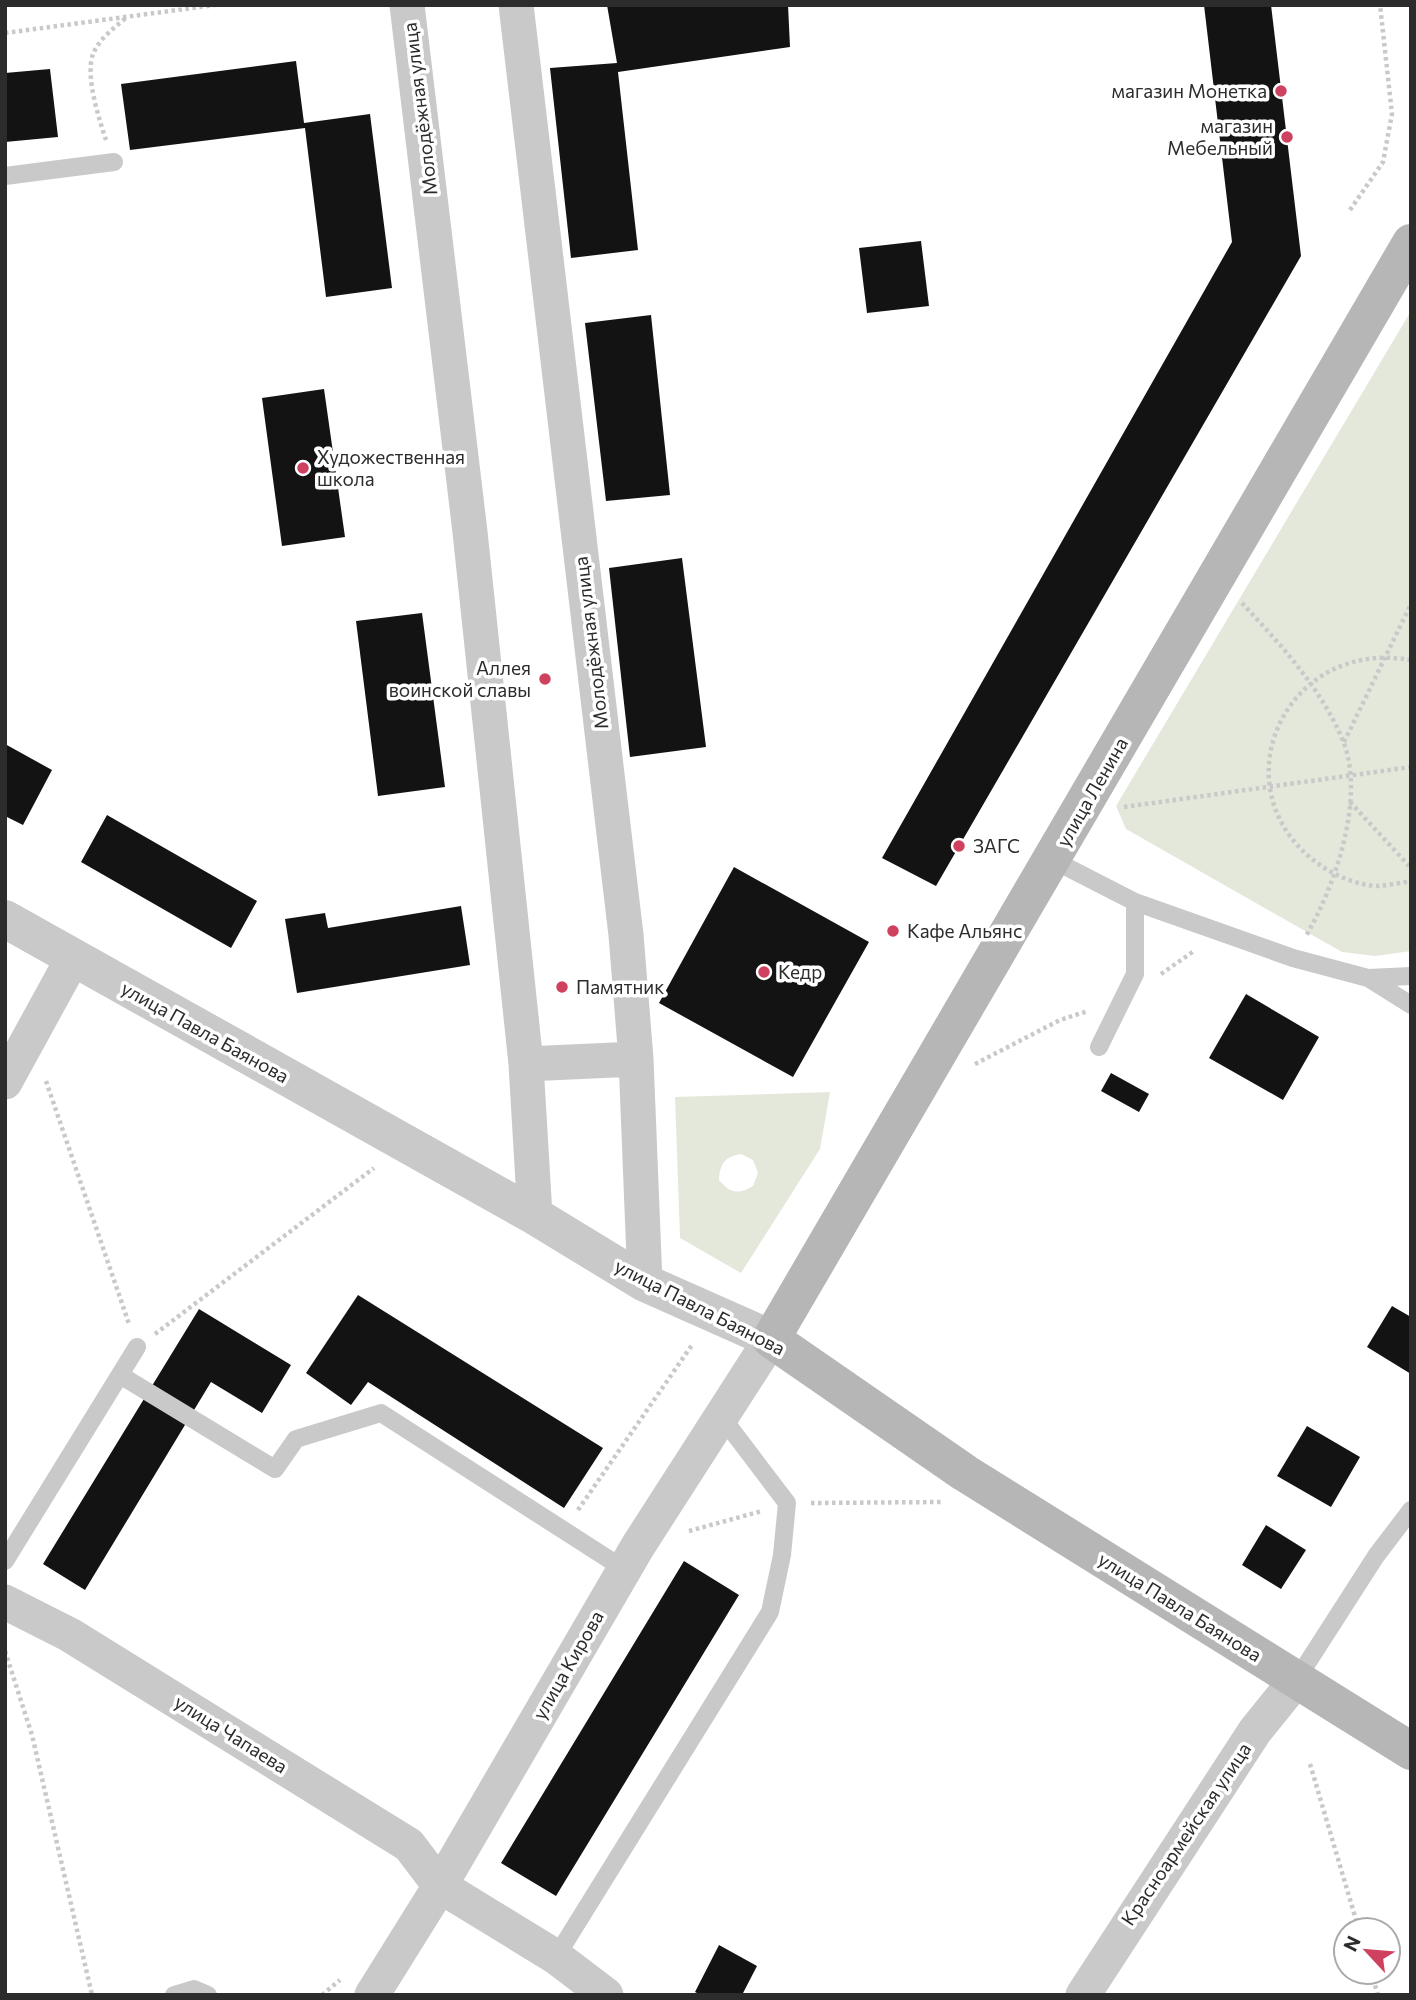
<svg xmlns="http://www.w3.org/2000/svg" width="1416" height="2000" viewBox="0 0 1416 2000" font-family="Commissioner,sans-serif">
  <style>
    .green { fill: #e4e8db; fill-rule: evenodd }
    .building { fill: #131313 }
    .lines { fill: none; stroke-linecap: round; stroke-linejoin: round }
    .path { stroke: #c9c9c9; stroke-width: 4.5; stroke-dasharray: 3.5 3.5; stroke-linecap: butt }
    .service { stroke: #c9c9c9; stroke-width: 18 }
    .minor { stroke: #c9c9c9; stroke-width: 35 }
    .tertiary { stroke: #c9c9c9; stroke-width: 38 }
    .secondary { stroke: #b6b6b6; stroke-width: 38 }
    .poi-dot { fill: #cf425f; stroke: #fff; stroke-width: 2.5 }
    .labels { text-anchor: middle; stroke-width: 7; stroke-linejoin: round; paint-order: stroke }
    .poi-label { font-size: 19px; fill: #2c2c2c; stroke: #fff; text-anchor: start }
    .street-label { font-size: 19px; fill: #2c2c2c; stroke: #fff }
  </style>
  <rect width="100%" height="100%" fill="#fff"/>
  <path class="green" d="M 1411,311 L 1411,951 L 1375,956 L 1342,952 L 1126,829 L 1116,806 Z
    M 830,1092 L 820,1149 L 741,1273 L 680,1238 L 675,1097 ZM 741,1154 L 753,1160 L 758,1173 L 753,1186 C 738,1195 730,1193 719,1180 C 720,1163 725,1157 741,1154 Z"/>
  <path class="building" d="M 607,5 L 788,5 L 790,47 L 618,72 L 638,250 L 571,258 L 550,68 L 617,63 Z
    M 1204,5 L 1271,5 L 1301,256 L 936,886 L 882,858 L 1232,242 Z
    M 296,61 L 304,123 L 370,114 L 392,288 L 326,297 L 305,128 L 130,150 L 121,84 Z
    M 50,69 L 58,137 L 5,142 L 5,73 Z
    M 921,241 L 929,306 L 867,313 L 859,248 Z
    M 651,315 L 670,495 L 606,501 L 585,323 Z
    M 324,389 L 345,537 L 282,546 L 262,398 Z
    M 682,558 L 706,747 L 630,757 L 609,568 Z
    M 422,613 L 445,787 L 378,796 L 356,621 Z
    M 5,744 L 52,770 L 23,825 L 5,816 Z
    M 107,815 L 257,901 L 231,948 L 81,862 Z
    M 734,867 L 869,942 L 793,1077 L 659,1003 Z
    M 461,906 L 470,965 L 297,993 L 285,919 L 325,913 L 328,928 Z
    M 1246,994 L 1319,1037 L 1283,1100 L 1209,1058 Z
    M 1111,1073 L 1149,1094 L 1139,1112 L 1101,1091 Z
    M 358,1295 L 603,1448 L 564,1508 L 368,1382 L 351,1405 L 306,1373 Z
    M 1392,1306 L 1411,1317 L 1411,1374 L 1367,1347 Z
    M 199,1309 L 291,1365 L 262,1413 L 211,1382 L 85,1590 L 43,1564 Z
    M 1307,1426 L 1360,1457 L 1331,1507 L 1277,1476 Z
    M 1266,1525 L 1306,1550 L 1281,1589 L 1242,1565 Z
    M 684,1561 L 739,1595 L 556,1896 L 501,1863 Z
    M 719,1945 L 757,1966 L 742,1995 L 701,1995 L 695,1992 Z"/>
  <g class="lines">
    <path class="path" d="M 5,33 L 215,5
      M 106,140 C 99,119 85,76 93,54 C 99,39 115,27 127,17
      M 1350,210 L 1383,162 L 1392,114 L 1380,5
      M 1242,603 C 1280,644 1322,689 1343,741 C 1366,798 1335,886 1306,936
      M 1411,660 C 1284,637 1215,791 1320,865 C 1335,876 1360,886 1379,886 C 1389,885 1400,883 1411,881
      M 1344,742 L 1411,604
      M 1350,802 L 1411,868
      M 1124,807 L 1411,767
      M 1161,974 L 1194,951
      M 975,1064 L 1060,1020 L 1088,1011
      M 46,1081 L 129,1324
      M 155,1334 L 374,1168
      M 811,1503 L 943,1502
      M 578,1510 L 692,1345
      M 689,1531 L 762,1511
      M 5,1651 L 32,1735 L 92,1995
      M 1310,1764 L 1359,1930
      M 1371,1972 L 1378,1995
      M 322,1995 L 340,1980"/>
    <path class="service" d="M 5,176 L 114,162
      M 1053,860 L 1135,902 L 1135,974 L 1099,1047
      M 1135,902 L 1293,958 L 1368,978 L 1411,976
      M 1368,978 L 1411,1005
      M 120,1375 L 275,1469 L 296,1439 L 381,1413 L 624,1569
      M 5,1561 L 137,1347
      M 1297,1679 L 1376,1556 L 1411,1510
      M 556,1957 L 770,1612 L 782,1555 L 787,1503 L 721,1416
      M 174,1995 L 194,1989 L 208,1995"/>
    <path class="minor" d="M 407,5 L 470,532 L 526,1064 L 535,1216
      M 516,5 L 626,935 L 636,1059 L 645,1283
      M 526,1064 L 636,1059
      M 5,1082 L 73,958
      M 5,1602 L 70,1635 L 409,1845 L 440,1886 L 556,1957 L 606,1995
      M 372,1995 L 440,1886 L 638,1546 L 771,1339
      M 1083,1995 L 1255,1731 L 1297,1679"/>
    <path class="tertiary" d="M 5,919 L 535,1216 L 645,1283 L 771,1339"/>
    <path class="secondary" d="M 1411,243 L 771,1339 L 965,1473 L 1411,1751"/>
  </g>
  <g class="poi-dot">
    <circle cx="1281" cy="91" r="7"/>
    <circle cx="1287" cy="137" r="7"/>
    <circle cx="303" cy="468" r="7"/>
    <circle cx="545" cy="679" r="7"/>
    <circle cx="959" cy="846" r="7"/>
    <circle cx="893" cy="931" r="7"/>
    <circle cx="764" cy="972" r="7"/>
    <circle cx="562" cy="987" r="7"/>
  </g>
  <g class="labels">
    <g class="poi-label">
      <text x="1267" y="98" text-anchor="end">магазин Монетка</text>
      <text x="1273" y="133" text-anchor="end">магазин<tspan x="1273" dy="22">Мебельный</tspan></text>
      <text x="317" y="464">Художественная<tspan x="317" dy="22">школа</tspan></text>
      <text x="531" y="675" text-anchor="end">Аллея<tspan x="531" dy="22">воинской славы</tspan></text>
      <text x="973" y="853">ЗАГС</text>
      <text x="907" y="938">Кафе Альянс</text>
      <text x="778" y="979">Кедр</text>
      <text x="576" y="994">Памятник</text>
    </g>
    <g class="street-label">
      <text transform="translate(420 109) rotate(-97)" y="7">Молодёжная улица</text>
      <text transform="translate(591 643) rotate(-97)" y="7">Молодёжная улица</text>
      <text transform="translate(1092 792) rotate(-60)" y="7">улица Ленина</text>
      <text transform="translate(205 1032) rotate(29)" y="7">улица Павла Баянова</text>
      <text transform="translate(700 1307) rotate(27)" y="7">улица Павла Баянова</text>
      <text transform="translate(1180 1607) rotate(32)" y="7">улица Павла Баянова</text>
      <text transform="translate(568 1665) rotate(-60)" y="7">улица Кирова</text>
      <text transform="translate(231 1734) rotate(32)" y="7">улица Чапаева</text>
      <text transform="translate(1186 1834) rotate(-56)" y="7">Красноармейская улица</text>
    </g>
  </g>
  <rect width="1416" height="2000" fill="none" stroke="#2c2c2c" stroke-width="14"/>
  <g transform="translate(1367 1951) rotate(296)"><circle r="33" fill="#ffffff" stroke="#ababab" stroke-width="2"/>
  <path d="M0-5L12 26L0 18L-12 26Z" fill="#cf425f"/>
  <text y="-10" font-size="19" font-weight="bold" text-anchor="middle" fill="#2c2c2c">N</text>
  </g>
</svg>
